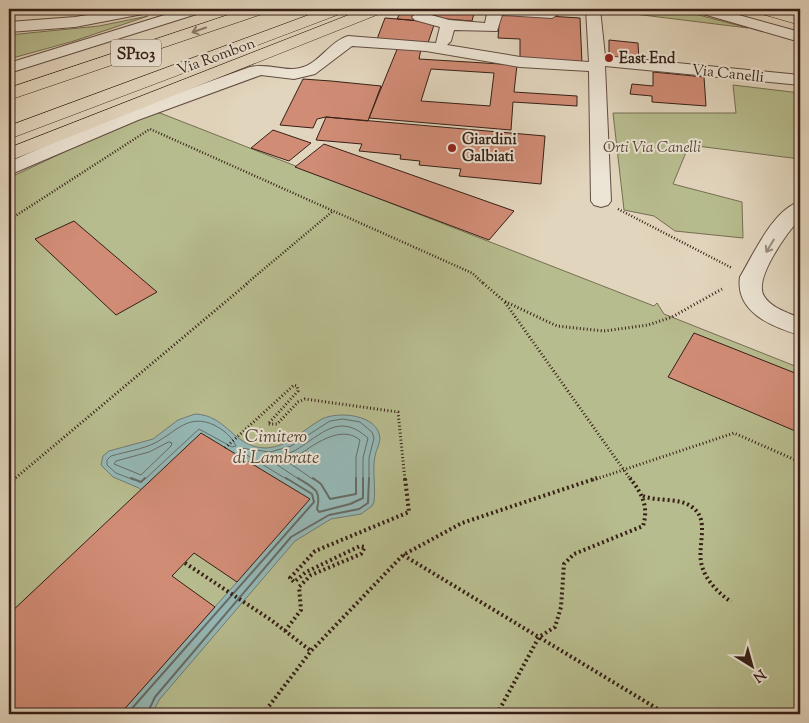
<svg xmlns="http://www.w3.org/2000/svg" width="809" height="723" viewBox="0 0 809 723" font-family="'Sorts Mill Goudy',serif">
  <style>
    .green { fill: #b7bc8e; stroke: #766e52 }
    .water { fill: #95b8b6; stroke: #6f7b76 }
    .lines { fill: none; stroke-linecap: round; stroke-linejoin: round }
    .shore-far1 { stroke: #666c66; stroke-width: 1 }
    .shore { stroke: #666c66; stroke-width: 2 }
    .building { fill: #d18c76; stroke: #361f16; fill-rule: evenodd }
    .minor-casing { stroke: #614c40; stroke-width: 2 }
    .major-casing { stroke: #361f16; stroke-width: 1 }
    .highway-casing { stroke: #361f16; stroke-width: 1 }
    .path-far2 { stroke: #361f16; stroke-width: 2.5; stroke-dasharray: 1 2; stroke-linecap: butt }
    .path-far1 { stroke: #361f16; stroke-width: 3; stroke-dasharray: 1 2.5; stroke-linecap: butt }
    .path { stroke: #361f16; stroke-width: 4; stroke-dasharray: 2 3; stroke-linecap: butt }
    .minor { fill: #ece4d4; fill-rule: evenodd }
    .major { fill: #e2d5bd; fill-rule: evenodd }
    .highway { fill: #e2d5bd; fill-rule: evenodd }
    .oneway { stroke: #8c7a6a }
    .oneway2 { stroke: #9a8b7e }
    .poi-dot { fill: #8f2418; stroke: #ece4d4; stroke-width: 2 }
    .labels { text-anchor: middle; stroke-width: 4; stroke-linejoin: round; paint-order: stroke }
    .far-street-label { font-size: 15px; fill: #361f16; stroke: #ece4d4 }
    .far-poi-label { font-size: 15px; font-weight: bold; fill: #361f16; stroke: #ece4d4; text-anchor: start }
    .far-park-label { font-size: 15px; font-style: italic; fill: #564634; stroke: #ece4d4 }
    .shield { fill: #ece4d4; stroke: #6d5a4f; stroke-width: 1 }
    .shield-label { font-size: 16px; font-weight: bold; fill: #361f16 }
    .park-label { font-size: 18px; font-style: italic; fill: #564634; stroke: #ece4d4 }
  </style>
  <rect width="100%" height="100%" fill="#e2d5bd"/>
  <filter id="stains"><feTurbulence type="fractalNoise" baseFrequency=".004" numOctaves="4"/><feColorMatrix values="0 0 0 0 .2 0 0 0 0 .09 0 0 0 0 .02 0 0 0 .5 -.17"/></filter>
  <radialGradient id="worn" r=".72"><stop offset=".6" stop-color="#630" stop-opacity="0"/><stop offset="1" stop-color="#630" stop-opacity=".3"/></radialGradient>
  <path class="green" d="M 602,9 L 676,9 L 748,28 L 602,10 Z
    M 148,16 L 74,41 L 9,59 L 9,35 L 99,26 Z
    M 733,85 L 800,93 L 800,159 L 689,145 L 673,184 L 742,202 L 743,238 L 675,231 L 654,216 L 624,210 L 613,113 L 736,113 Z
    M 160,113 L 654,306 L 657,303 L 664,314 L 800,368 L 800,714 L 9,714 L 9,178 L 119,126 L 146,115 Z"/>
  <path class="water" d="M 195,414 C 227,415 233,447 265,448 C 287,448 304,429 322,419 C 338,411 378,414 380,438 C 380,444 376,450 375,456 C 372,471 376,487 374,502 L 372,506 L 361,514 L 331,519 L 295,541 L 159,700 L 152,714 L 120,714 L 237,582 L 139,488 L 113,477 L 101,465 L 103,456 L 109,451 L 153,439 L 178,420 Z"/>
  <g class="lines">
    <path class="shore-far1" d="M 169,442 L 172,443 L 171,446 L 141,475 L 114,464 L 116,461 L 149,452 Z
      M 134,480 L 116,473 L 107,465 L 107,460 L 111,456 C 125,452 143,449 155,443 C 176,432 188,413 214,425 C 224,430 231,436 236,446 L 232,447 L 199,429 L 144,480
      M 288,480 L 240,451 L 240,448 L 270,452 L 291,446 L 330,421 L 343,419 L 360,422 L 372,432 L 374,438 L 369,458 L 369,480
      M 300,480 L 270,460 C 278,457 288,454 296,450 C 322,434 339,412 368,438 L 363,458 L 363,480
      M 314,480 L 288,462 C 308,450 338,422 360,440 L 356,457 L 356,480"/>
    <path class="shore" d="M 131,478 L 141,482 L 145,478
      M 298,478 C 313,488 322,489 317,509 L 319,512 L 350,504 L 363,498 L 363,478
      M 313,478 L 321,484 L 330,499 L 356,494 L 356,478
      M 127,714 L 314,502 L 312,494 L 286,478
      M 147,714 L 155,697 L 291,537 L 329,515 L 359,509 L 368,503 L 369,478"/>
  </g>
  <path class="building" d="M 402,9 L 439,9 L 435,17 L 419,21 L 397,19 Z
    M 439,9 L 474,13 L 472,21 L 435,18 Z
    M 500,13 L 580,18 L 582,64 L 520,60 L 520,39 L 498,38 Z
    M 385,18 L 435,22 L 428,43 L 377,39 Z
    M 609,40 L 638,43 L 639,61 L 609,58 Z
    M 398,47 L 421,49 L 419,59 L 517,65 L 514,92 L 577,96 L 577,106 L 513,102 L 511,130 L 369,118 ZM 431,69 L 494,73 L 490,106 L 421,101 Z
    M 653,72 L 704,77 L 706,106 L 652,102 L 652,96 L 630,94 L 632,84 L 653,86 Z
    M 303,79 L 331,81 L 381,86 L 368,121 L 326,117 L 317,119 L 313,128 L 280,125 Z
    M 326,117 L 545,136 L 541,184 L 459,176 L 461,169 L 419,165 L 420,161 L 400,159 L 401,155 L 359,151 L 362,144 L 316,140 Z
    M 273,130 L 311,143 L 289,161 L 251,148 Z
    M 324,144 L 514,211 L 489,240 L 295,167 Z
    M 74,221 L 157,292 L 116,315 L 35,239 Z
    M 694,333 L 800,375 L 800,433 L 668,377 Z
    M 201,433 L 310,499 L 237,582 L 194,553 L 172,576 L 215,607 L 120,714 L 9,714 L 9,614 Z"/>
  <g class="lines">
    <defs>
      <path id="minor" d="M 124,9 L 155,9 L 148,13 L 75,27 L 9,32 L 9,22 L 75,17 Z
        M 184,9 L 205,9 L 203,12 L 9,73 L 9,63 Z
        M 488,9 L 553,9 L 560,13 L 552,18 L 502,15 L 497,31 L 454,30 L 451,41 L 447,45 L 520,57 L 589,62 L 586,9 L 600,9 L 605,56 L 800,75 L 800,85 L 605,66 L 611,201 L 608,205 L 601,207 L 594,205 L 591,201 L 589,71 L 520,67 L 426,51 L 352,46 L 315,74 L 294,79 L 261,75 L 138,120 L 9,175 L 9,162 C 88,126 168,96 250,67 C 269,63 285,72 300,68 C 319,64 330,41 348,36 L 436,43 L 440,27 L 415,20 L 412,17 L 415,14 L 420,12 L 449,20 L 485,23 Z
        M 694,9 L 717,9 L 800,32 L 800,42 L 696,12 Z
        M 800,202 L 800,219 C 788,231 753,279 764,296 C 771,308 789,313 800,318 L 800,335 C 772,327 735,312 740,277 C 753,255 774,208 800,202 Z"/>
      <path id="major" d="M 325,9 L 347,9 L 345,12 L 9,139 L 9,126 Z"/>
      <path id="highway" d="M 246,9 L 270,9 L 268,12 L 9,100 L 9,88 Z
        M 364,9 L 386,9 L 384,12 L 9,161 L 9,148 Z
        M 753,9 L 778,9 L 800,15 L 800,25 L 755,12 Z"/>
    </defs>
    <use href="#minor" class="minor-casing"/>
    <use href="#major" class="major-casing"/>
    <use href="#highway" class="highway-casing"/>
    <path class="path-far2" d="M 618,209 L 732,268
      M 9,220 L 150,129 L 472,273 L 484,284
      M 246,284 L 333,211"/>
    <path class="path-far1" d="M 483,283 L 504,301
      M 225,448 L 294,385 L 297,386 L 298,391 L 268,424 L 277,424 L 298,402 L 305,399 L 398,412 L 405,480
      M 13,480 L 248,283
      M 593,480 L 734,433 L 800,462
      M 631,480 L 504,301 L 557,326 L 604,331 L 648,325 L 672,317 L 722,289"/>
    <path class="path" d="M 9,483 L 15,478
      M 643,496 C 658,502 679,497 692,507 C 711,520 696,547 702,566 C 706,581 719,593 731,602
      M 403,555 L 666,714
      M 185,563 L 271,620 L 311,651
      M 285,631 L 301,610 L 299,587 L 311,575 L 361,554 L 365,547 L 360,546 L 306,572 L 294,582 L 290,578 L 315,551 L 409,512 L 405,478
      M 263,714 L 311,651 L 403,555 L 462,523 L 597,478
      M 497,714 L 539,637 L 555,627 L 561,607 L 564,564 L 574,554 L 643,526 C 649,506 642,494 630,478"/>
    <use href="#minor" class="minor"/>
    <use href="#major" class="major"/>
    <use href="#highway" class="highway"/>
  </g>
  <defs><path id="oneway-shaft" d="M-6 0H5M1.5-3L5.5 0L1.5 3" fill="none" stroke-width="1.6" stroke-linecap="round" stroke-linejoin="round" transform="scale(1.25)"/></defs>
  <use class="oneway" href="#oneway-shaft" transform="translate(199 30) rotate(161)"/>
  <use class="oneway2" href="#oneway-shaft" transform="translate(770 246) rotate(121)"/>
  <g class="poi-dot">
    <circle cx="609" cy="58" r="5"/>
    <circle cx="452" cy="148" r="5"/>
  </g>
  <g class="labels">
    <g class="far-street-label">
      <text transform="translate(216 56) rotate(-20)" y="5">Via Rombon</text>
      <text transform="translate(728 73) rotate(6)" y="5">Via Canelli</text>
    </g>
    <g class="far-poi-label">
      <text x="619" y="63">East End</text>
      <text x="462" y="144">Giardini<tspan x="462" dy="17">Galbiati</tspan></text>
    </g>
    <g class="far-park-label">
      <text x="652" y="152">Orti Via Canelli</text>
    </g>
    <rect class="shield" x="111" y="39.5" width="50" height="27" rx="4"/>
    <g class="shield-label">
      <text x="136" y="59">SP103</text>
    </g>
    <g class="park-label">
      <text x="276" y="442">Cimitero<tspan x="276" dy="21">di Lambrate</tspan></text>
    </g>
  </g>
  <rect width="809" height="723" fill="none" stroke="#e2d5bd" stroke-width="30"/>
  <rect x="10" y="10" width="789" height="703" fill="none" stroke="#361f16" stroke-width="2.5"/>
  <rect x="15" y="15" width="779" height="693" fill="none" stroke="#361f16"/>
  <g transform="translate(752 666) rotate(143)" stroke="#ece4d4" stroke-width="4" paint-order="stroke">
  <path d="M0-4L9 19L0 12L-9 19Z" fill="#361f16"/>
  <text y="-8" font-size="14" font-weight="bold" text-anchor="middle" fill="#361f16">N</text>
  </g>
  <rect width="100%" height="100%" filter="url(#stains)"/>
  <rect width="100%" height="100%" fill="url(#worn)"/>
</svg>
